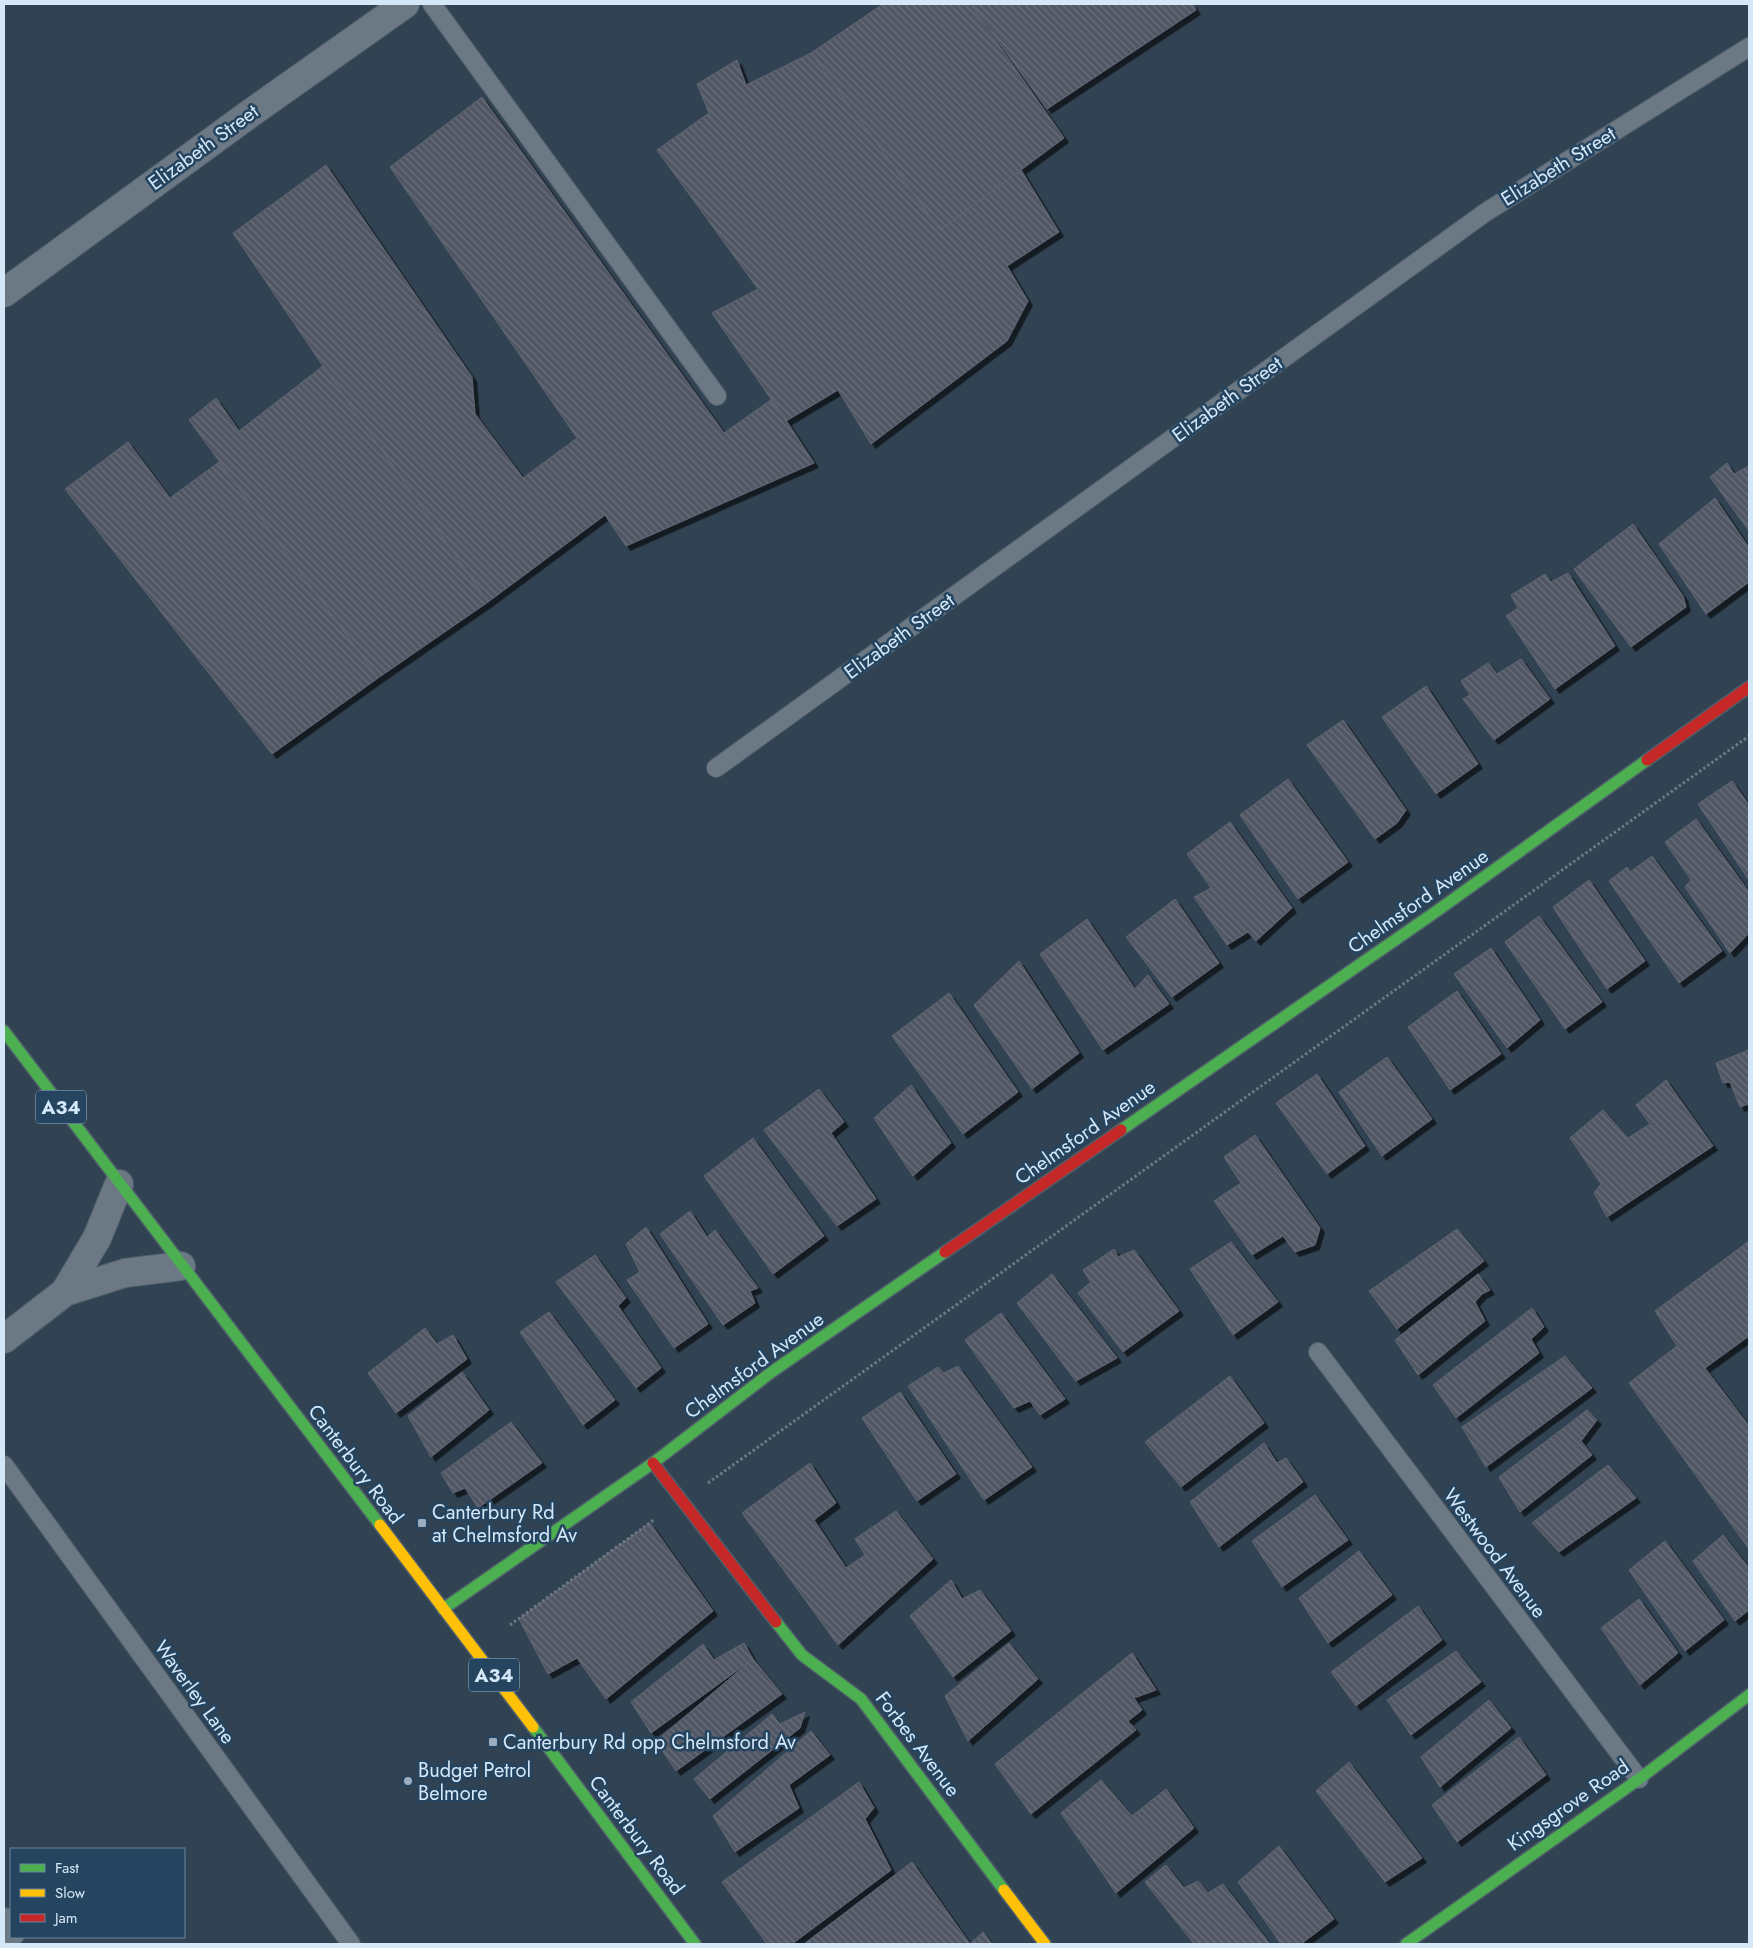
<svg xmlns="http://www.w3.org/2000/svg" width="1753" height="1948" viewBox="0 0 1753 1948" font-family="Jost,sans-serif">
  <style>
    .building { fill: url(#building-back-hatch); stroke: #606573; filter: url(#shadow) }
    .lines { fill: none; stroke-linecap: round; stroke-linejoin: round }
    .lane-casing { stroke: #4f5f6b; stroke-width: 20 }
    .street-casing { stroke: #4f5f6b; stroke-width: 30 }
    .fast-casing { stroke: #4f5f6b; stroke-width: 14 }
    .slow-casing { stroke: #4f5f6b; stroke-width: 14 }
    .jam-casing { stroke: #4f5f6b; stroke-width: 14 }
    .path { stroke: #6d7984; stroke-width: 3; stroke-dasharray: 2.5 2.5; stroke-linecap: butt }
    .lane { stroke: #6c7984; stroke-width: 18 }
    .street { stroke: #6c7984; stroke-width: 28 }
    .fast { stroke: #4caf50; stroke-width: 11 }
    .slow { stroke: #ffc107; stroke-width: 11 }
    .jam { stroke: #c62828; stroke-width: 11 }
    .poi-dot { fill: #9caebe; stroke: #244460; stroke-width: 2 }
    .labels { text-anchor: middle; stroke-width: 5; stroke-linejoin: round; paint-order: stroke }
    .shield { fill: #244460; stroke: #a0b7ca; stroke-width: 1 }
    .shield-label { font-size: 19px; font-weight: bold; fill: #d5e8f8 }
    .street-label { font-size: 20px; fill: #d5e8f8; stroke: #244460 }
    .poi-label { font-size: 20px; fill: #d5e8f8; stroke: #244460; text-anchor: start }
  </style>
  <defs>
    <pattern id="building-back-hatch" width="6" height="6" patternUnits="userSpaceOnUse" patternTransform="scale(1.25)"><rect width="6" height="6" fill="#515764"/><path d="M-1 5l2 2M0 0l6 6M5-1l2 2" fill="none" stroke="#696f7b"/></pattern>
    <filter id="shadow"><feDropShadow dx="4.5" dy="4.5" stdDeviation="0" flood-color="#0009"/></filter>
  </defs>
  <rect width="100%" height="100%" fill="#314352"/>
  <path class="building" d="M 883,4 L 970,4 L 1064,138 L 940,230 L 811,53 Z
    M 971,4 L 1192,4 L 1196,10 L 1047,109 Z
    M 811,53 L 940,230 L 1021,170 L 1059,232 L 1007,266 L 1028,301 L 1007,341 L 871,444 L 838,390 L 786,421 L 712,313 L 758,289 L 657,150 L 709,113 L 697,84 L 737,60 L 746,85 Z
    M 482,97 L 724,433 L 772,399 L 814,463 L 626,546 L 605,515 L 488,602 L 323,366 L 233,233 L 326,165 L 472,377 L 475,414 L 523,478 L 577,438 L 390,167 Z
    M 323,366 L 488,602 L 378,678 L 189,420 L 216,398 L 239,431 Z
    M 128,442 L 170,498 L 219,462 L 378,678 L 272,754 L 65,489 Z
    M 1727,463 L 1734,474 L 1749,466 L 1749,531 L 1710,477 Z
    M 1715,498 L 1749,548 L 1749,582 L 1706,614 L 1659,544 Z
    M 1633,524 L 1683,596 L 1686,607 L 1631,647 L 1574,569 Z
    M 1568,573 L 1615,646 L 1555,689 L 1506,616 L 1518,608 L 1511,595 L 1545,574 L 1551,582 Z
    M 1521,659 L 1550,699 L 1494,740 L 1463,699 L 1470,695 L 1461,681 L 1488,663 L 1497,674 Z
    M 1426,686 L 1478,764 L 1436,794 L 1382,717 Z
    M 1343,720 L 1406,810 L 1397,823 L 1375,839 L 1307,745 Z
    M 1288,779 L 1348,862 L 1298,899 L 1240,815 Z
    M 1732,781 L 1749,805 L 1749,880 L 1698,804 Z
    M 1696,819 L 1749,892 L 1749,933 L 1730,953 L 1685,887 L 1691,880 L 1665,842 Z
    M 1230,822 L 1292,908 L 1256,941 L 1248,932 L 1227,945 L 1194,897 L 1211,888 L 1187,854 Z
    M 1652,856 L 1722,951 L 1679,983 L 1609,881 L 1627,867 L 1630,872 Z
    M 1589,880 L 1645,961 L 1607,989 L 1553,907 Z
    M 1175,899 L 1219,963 L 1172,997 L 1126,937 Z
    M 1539,916 L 1602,1002 L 1565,1029 L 1505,942 Z
    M 1087,919 L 1135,989 L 1148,975 L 1169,1004 L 1103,1050 L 1040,954 Z
    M 1491,948 L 1540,1020 L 1507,1048 L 1454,974 Z
    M 1019,961 L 1079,1053 L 1032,1089 L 974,1005 Z
    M 1457,991 L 1501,1054 L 1450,1090 L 1408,1027 Z
    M 949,993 L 1018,1092 L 963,1134 L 892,1036 Z
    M 1749,1050 L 1749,1104 L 1740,1107 L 1730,1082 L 1723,1083 L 1716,1063 Z
    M 1387,1057 L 1432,1119 L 1382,1156 L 1339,1092 Z
    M 1317,1074 L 1365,1146 L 1327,1174 L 1276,1103 Z
    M 1666,1080 L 1713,1146 L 1607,1217 L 1594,1193 L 1601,1184 L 1570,1138 L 1603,1110 L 1628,1138 L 1650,1124 L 1636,1105 Z
    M 911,1085 L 951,1143 L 913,1176 L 874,1118 Z
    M 819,1089 L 844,1122 L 831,1133 L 876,1199 L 837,1226 L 764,1130 Z
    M 1255,1135 L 1320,1228 L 1315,1245 L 1295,1252 L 1283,1236 L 1252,1255 L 1214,1201 L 1241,1183 L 1224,1157 Z
    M 753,1138 L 824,1236 L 773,1274 L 704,1176 Z
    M 690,1211 L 707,1237 L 715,1230 L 758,1288 L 750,1291 L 755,1303 L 723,1325 L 660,1234 Z
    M 646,1227 L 708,1324 L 674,1348 L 627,1280 L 640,1272 L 626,1244 Z
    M 1457,1229 L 1484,1261 L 1397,1329 L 1369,1291 Z
    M 1749,1241 L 1749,1336 L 1705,1368 L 1749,1426 L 1749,1549 L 1629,1383 L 1677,1346 L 1655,1311 Z
    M 1231,1242 L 1278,1302 L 1233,1335 L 1190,1269 Z
    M 1114,1249 L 1118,1257 L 1134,1250 L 1179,1311 L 1123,1352 L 1078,1293 L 1091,1282 L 1083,1270 Z
    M 595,1255 L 626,1298 L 618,1306 L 661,1368 L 636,1388 L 556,1282 Z
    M 1052,1274 L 1117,1358 L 1076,1381 L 1017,1303 Z
    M 1478,1274 L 1490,1290 L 1482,1294 L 1475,1302 L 1485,1321 L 1418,1375 L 1395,1340 Z
    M 1532,1308 L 1544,1327 L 1531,1339 L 1539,1353 L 1456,1418 L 1433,1385 Z
    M 549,1312 L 615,1400 L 583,1425 L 520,1332 Z
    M 1001,1313 L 1065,1399 L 1040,1415 L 1030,1401 L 1014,1408 L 965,1340 Z
    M 425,1328 L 437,1344 L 453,1335 L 467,1359 L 396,1413 L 368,1373 Z
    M 1565,1356 L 1592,1388 L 1486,1467 L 1462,1427 Z
    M 958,1366 L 1032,1467 L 984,1500 L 908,1386 L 938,1367 L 944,1373 Z
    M 462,1372 L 489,1410 L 431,1457 L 408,1416 Z
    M 1230,1376 L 1264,1423 L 1181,1487 L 1145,1442 Z
    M 900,1392 L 956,1474 L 917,1501 L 862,1418 Z
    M 1587,1410 L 1597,1420 L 1581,1441 L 1592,1455 L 1520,1512 L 1499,1477 Z
    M 511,1422 L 542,1463 L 478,1508 L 465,1488 L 453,1493 L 441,1473 Z
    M 1264,1443 L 1277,1463 L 1286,1458 L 1303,1482 L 1219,1547 L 1190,1502 Z
    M 810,1463 L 836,1503 L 814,1520 L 846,1568 L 865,1555 L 855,1539 L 896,1511 L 933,1559 L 838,1645 L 742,1513 Z
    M 1608,1465 L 1636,1498 L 1559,1552 L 1532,1523 Z
    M 1315,1495 L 1348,1540 L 1282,1587 L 1252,1541 Z
    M 650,1523 L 713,1611 L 606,1699 L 577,1658 L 548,1674 L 519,1619 Z
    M 1723,1535 L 1749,1568 L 1749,1610 L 1735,1621 L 1693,1561 Z
    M 1665,1541 L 1724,1620 L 1685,1651 L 1629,1570 Z
    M 1359,1551 L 1392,1595 L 1328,1643 L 1299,1598 Z
    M 951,1580 L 962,1599 L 980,1590 L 1011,1631 L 953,1677 L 910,1616 Z
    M 1639,1599 L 1678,1653 L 1640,1685 L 1601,1628 Z
    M 1418,1606 L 1442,1640 L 1356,1706 L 1331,1672 Z
    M 744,1643 L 753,1659 L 651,1733 L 631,1702 L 703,1644 L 714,1660 Z
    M 1009,1643 L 1038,1679 L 968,1741 L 945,1696 Z
    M 1456,1651 L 1481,1682 L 1411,1735 L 1387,1700 Z
    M 1132,1653 L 1156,1690 L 1134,1698 L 1142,1710 L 1128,1721 L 1136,1730 L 1031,1814 L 995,1764 Z
    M 753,1659 L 782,1694 L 676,1771 L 656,1741 Z
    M 1489,1700 L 1511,1728 L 1440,1787 L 1421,1757 Z
    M 805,1712 L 800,1728 L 710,1799 L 694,1779 L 772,1714 L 780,1724 Z
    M 811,1731 L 830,1755 L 789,1785 L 799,1808 L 735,1852 L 713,1816 Z
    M 1519,1737 L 1546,1775 L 1457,1842 L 1432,1805 Z
    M 1349,1762 L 1422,1858 L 1385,1882 L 1316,1791 Z
    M 1101,1780 L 1132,1816 L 1166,1789 L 1194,1828 L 1116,1893 L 1061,1813 Z
    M 859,1782 L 874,1808 L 865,1819 L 891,1870 L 792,1944 L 767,1944 L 722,1882 Z
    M 1279,1846 L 1334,1919 L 1301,1944 L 1281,1944 L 1238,1882 Z
    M 912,1862 L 970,1944 L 983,1932 L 992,1944 L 804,1944 Z
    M 1166,1865 L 1184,1888 L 1198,1881 L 1208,1893 L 1223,1884 L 1270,1944 L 1194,1944 L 1145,1882 Z"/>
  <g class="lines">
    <defs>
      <path id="lane" d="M 432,4 L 717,396
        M 716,768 L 1486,212 L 1749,47
        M 1318,1352 L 1639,1779
        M 4,1465 L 351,1944"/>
      <path id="street" d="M 4,293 L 248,115 L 405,4
        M 65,1292 L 97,1238 L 119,1184
        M 4,1339 L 65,1292 L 125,1273 L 181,1266
        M 4,1922 L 11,1932"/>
      <path id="fast" d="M 4,1031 L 380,1525
        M 1121,1130 L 1434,913 L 1647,760
        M 443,1609 L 653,1463 L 773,1371 L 945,1252
        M 776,1622 L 802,1655 L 861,1699 L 1004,1890
        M 533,1727 L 695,1944
        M 1406,1944 L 1639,1779 L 1749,1695"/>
      <path id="slow" d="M 380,1525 L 533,1727
        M 1004,1890 L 1045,1944"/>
      <path id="jam" d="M 1647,760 L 1749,687
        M 945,1252 L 1121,1130
        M 653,1463 L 776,1622"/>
    </defs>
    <use href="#lane" class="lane-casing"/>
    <use href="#street" class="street-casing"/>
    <use href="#fast" class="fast-casing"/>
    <use href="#slow" class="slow-casing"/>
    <use href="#jam" class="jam-casing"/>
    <path class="path" d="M 708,1483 L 1749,736
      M 510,1625 L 655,1519"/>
    <use href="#lane" class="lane"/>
    <use href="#street" class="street"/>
    <use href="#fast" class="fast"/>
    <use href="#slow" class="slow"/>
    <use href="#jam" class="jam"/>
  </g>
  <g class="poi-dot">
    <rect x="417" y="1518" width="10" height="10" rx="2.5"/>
    <rect x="488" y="1737" width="10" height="10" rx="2.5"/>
    <circle cx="408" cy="1781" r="5"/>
  </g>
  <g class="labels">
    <g class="shield">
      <rect x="36" y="1090.5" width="50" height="33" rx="4"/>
      <rect x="469" y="1658.5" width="50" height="33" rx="4"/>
    </g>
    <g class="shield-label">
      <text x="61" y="1114">A34</text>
      <text x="494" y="1682">A34</text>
    </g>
    <g class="street-label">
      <text transform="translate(203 147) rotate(-36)" y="7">Elizabeth Street</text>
      <text transform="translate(1558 166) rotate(-32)" y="7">Elizabeth Street</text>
      <text transform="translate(1227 399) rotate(-36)" y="7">Elizabeth Street</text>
      <text transform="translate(899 636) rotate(-36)" y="7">Elizabeth Street</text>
      <text transform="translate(1418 901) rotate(-35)" y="7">Chelmsford Avenue</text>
      <text transform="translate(1085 1132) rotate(-35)" y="7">Chelmsford Avenue</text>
      <text transform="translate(754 1365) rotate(-36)" y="7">Chelmsford Avenue</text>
      <text transform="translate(356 1464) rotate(53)" y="7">Canterbury Road</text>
      <text transform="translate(1495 1553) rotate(53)" y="7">Westwood Avenue</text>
      <text transform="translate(195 1692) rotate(54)" y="7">Waverley Lane</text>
      <text transform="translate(918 1744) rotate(53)" y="7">Forbes Avenue</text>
      <text transform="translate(1568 1805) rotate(-35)" y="7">Kingsgrove Road</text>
      <text transform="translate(637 1835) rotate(53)" y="7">Canterbury Road</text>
    </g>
    <g class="poi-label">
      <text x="432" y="1519">Canterbury Rd<tspan x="432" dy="23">at Chelmsford Av</tspan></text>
      <text x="503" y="1749">Canterbury Rd opp Chelmsford Av</text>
      <text x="418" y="1777">Budget Petrol<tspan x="418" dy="23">Belmore</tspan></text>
    </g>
  </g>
  <rect width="1753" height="1948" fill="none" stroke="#d5e8f8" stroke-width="10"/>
  <rect x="10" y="1848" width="175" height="90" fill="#244460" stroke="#6b869d"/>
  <rect x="20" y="1864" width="25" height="8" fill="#4caf50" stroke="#6b869d"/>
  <text x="55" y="1873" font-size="15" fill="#d5e8f8">Fast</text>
  <rect x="20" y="1889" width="25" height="8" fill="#ffc107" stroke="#6b869d"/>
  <text x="55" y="1898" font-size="15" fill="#d5e8f8">Slow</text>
  <rect x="20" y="1914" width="25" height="8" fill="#c62828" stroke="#6b869d"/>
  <text x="55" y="1923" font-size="15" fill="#d5e8f8">Jam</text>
</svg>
